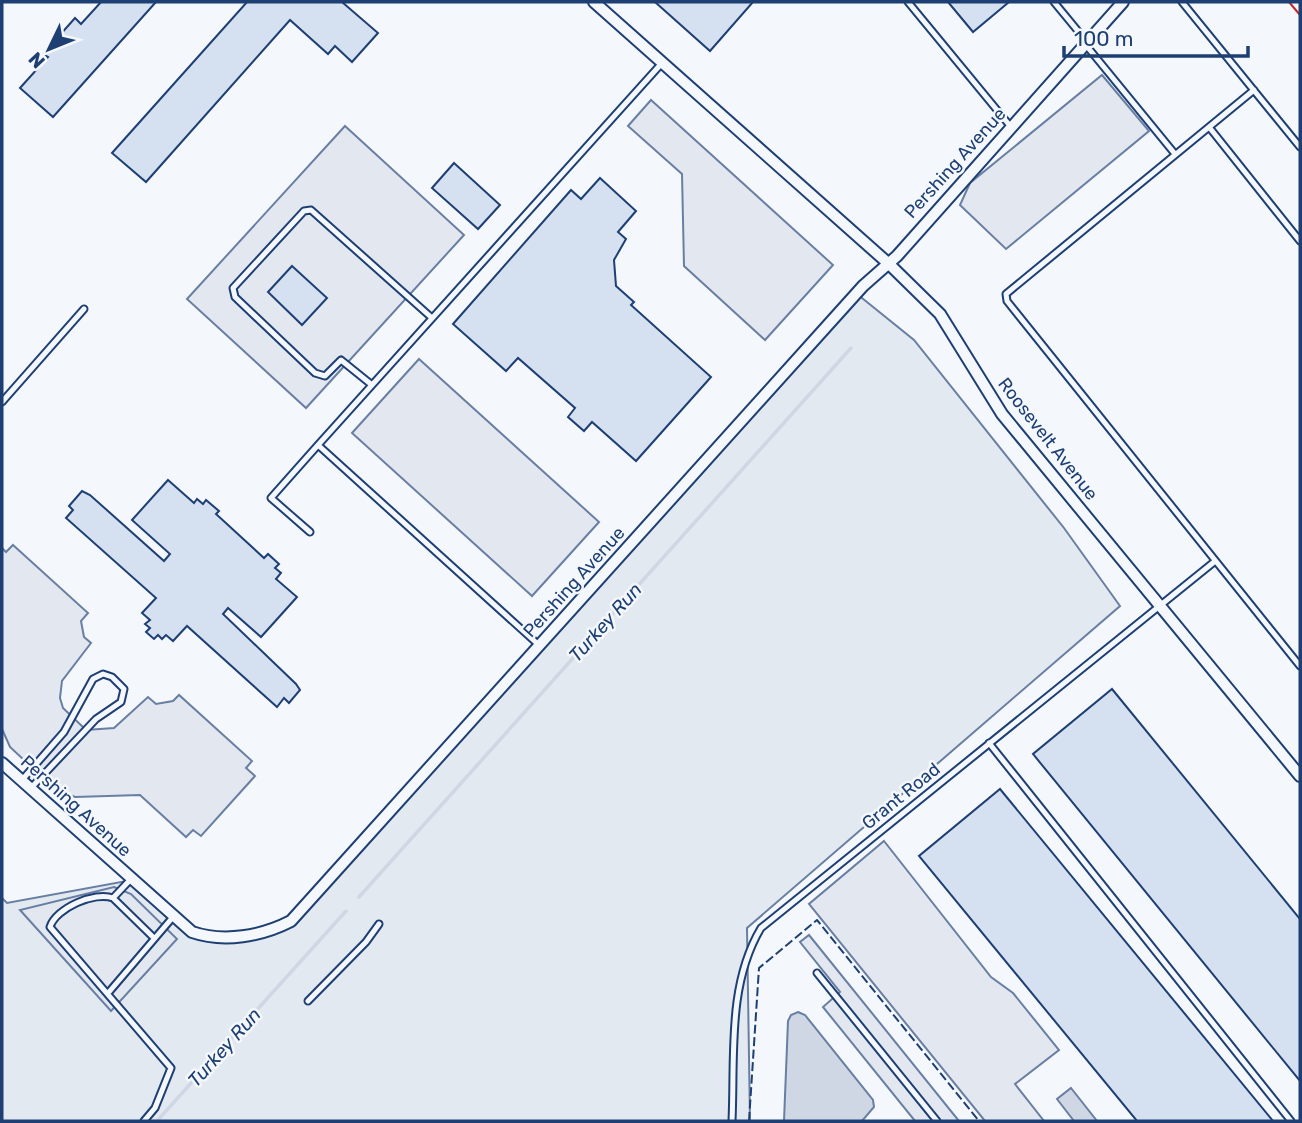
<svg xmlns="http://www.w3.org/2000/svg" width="1302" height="1123" viewBox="0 0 1302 1123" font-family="Rubik,sans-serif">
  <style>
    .green { fill: #e3e9f0; stroke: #687fa3; stroke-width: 2 }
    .parking { fill: #e3e8f0; stroke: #687fa3; stroke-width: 2 }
    .water { fill: #cfd7e4; stroke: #687fa3; stroke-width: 2 }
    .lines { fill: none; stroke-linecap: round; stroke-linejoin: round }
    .stream { stroke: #cfd7e4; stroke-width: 3.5 }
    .building { fill: #d5e0f0; stroke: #1d3f73; stroke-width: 2 }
    .lane-casing { stroke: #1d3f73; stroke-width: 9 }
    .street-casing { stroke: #1d3f73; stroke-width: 14 }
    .lane { stroke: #f4f7fb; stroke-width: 5 }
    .street { stroke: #f4f7fb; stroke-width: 10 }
    .fence { stroke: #1d3f73; stroke-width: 2; stroke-dasharray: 9 3.5; stroke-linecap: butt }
    .power { stroke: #c62828; stroke-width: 2; stroke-dasharray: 24 5 3.5 5; stroke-linecap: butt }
    .labels { text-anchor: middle; stroke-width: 5; stroke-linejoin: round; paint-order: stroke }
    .street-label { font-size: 18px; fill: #1d3f73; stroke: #f4f7fb }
    .water-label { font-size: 19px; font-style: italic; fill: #1d3f73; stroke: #f4f7fb }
  </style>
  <rect width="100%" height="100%" fill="#f4f7fb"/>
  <path class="green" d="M 857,294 L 914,340 L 1064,528 L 1120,606 L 747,928 L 750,1121 L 2,1121 L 2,898 L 7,903 L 132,880 L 202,936 L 279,927 Z"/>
  <path class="parking" d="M 1102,75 L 1149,131 L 1006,249 L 960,205 L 970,183 Z
    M 651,100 L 833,265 L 765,340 L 684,266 L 682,174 L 628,126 Z
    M 345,126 L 464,235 L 306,408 L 187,299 Z
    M 419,359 L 599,522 L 532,596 L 352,433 Z
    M 13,545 L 88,613 L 81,621 L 84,637 L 91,643 L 62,681 L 60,698 L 63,708 L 86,730 L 114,728 L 148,697 L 156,704 L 173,701 L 179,695 L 252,761 L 246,768 L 255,776 L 201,836 L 193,830 L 186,837 L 140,795 L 75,797 L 54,788 L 10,747 L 2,729 L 2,548 L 6,552 Z
    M 884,841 L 991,977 L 1013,993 L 1059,1050 L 1015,1084 L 1044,1121 L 985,1121 L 809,904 Z
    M 114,887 L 131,894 L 177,939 L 111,1011 L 20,910 Z
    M 809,935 L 959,1121 L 915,1121 L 823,1007 L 840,992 L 800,942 Z"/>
  <path class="water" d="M 798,1012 L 805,1015 L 873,1100 L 874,1107 L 862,1121 L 784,1121 L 788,1021 L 791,1015 Z
    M 1071,1088 L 1097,1121 L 1074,1121 L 1057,1099 Z"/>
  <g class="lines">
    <path class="stream" d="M 359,897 L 851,348
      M 157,1121 L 346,911"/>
  </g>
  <path class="building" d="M 101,2 L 156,2 L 53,117 L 20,88 L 48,57 L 43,54 L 75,18 L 81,24 Z
    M 247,2 L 342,2 L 378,33 L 352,62 L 335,46 L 328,54 L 290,20 L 146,182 L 112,153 Z
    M 655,2 L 753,2 L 710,51 Z
    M 948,2 L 1009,2 L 973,32 Z
    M 454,163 L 500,205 L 478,229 L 432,188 Z
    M 600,178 L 636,211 L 618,232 L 626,239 L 614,260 L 616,286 L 634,302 L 631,305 L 711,377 L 636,461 L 592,422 L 584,431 L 568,417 L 575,408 L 518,358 L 506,371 L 453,324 L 571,190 L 581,199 Z
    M 292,266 L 327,298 L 302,325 L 268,292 Z
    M 168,480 L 194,503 L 197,499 L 203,504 L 206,500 L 219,511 L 216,514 L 264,558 L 268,554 L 279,564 L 275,568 L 281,573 L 276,579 L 297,597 L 261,637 L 228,608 L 223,614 L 296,684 L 300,690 L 289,703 L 284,698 L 277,707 L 187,626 L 173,641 L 166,635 L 162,639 L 158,635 L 154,639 L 146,632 L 150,628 L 145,624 L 150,620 L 142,613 L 156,598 L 66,518 L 73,510 L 69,506 L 82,491 L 90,495 L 164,561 L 170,554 L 132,520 Z
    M 1112,689 L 1300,919 L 1300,1081 L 1033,754 Z
    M 1000,789 L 1273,1121 L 1137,1121 L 919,856 Z"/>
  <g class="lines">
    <defs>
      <path id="lane" d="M 908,2 L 1011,127
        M 1054,2 L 1087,42
        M 1182,2 L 1300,147
        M 1085,44 L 1175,154
        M 1254,90 L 1006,294 L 1007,301 L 1300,666
        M 1209,127 L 1300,241
        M 372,385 L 341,360 L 325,376 L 315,373 L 235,297 L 233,288 L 304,211 L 311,210 L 432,318
        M 2,402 L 84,309
        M 310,532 L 271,498 L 318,445
        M 540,646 L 318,445 L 662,63
        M 989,743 L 1291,1121
        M 22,780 L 64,732 L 93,679 L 103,674 L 112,677 L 124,689 L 121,702 L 96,719 L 30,789
        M 131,879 L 113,898 L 154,938
        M 113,898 C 95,891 56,908 50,927 L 171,1068 L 155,1108 L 144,1121
        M 817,973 L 937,1121
        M 109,992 L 173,917
        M 308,1001 L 366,942 L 379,924
        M 732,1121 C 735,1056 727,985 761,928 L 1214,562"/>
      <path id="street" d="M 594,2 L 889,264 L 940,314 L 1002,414 L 1300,776
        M 2,763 L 192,932 C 224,943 262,936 291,921 L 863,286 L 897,256 L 1123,2"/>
    </defs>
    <use href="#lane" class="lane-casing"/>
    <use href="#street" class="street-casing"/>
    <use href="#lane" class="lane"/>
    <use href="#street" class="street"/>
    <path class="fence" d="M 749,1121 L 759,968 L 817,920 L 979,1121"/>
    <path class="power" d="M 1289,2 L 1300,15"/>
  </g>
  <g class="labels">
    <g class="street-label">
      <text transform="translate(955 163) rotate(-48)" y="6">Pershing Avenue</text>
      <text transform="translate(1048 439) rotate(52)" y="6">Roosevelt Avenue</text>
      <text transform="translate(574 582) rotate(-48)" y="6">Pershing Avenue</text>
      <text transform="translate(901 796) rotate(-39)" y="6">Grant Road</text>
      <text transform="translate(76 806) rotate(42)" y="6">Pershing Avenue</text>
    </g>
    <g class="water-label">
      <text transform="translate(605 622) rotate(-48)" y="7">Turkey Run</text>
      <text transform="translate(224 1047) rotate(-48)" y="7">Turkey Run</text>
    </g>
  </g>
  <rect width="1302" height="1123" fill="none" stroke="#1d3f73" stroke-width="7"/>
  <g transform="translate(49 49) rotate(227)" stroke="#f4f7fb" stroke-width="5" paint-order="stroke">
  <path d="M0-5L12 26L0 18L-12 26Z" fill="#1d3f73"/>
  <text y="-10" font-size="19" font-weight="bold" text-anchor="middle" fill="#1d3f73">N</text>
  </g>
  <path d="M1064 46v10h184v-10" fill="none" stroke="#1d3f73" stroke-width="3.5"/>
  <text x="1074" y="46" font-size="21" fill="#1d3f73" stroke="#f4f7fb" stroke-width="5" paint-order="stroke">100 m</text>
</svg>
